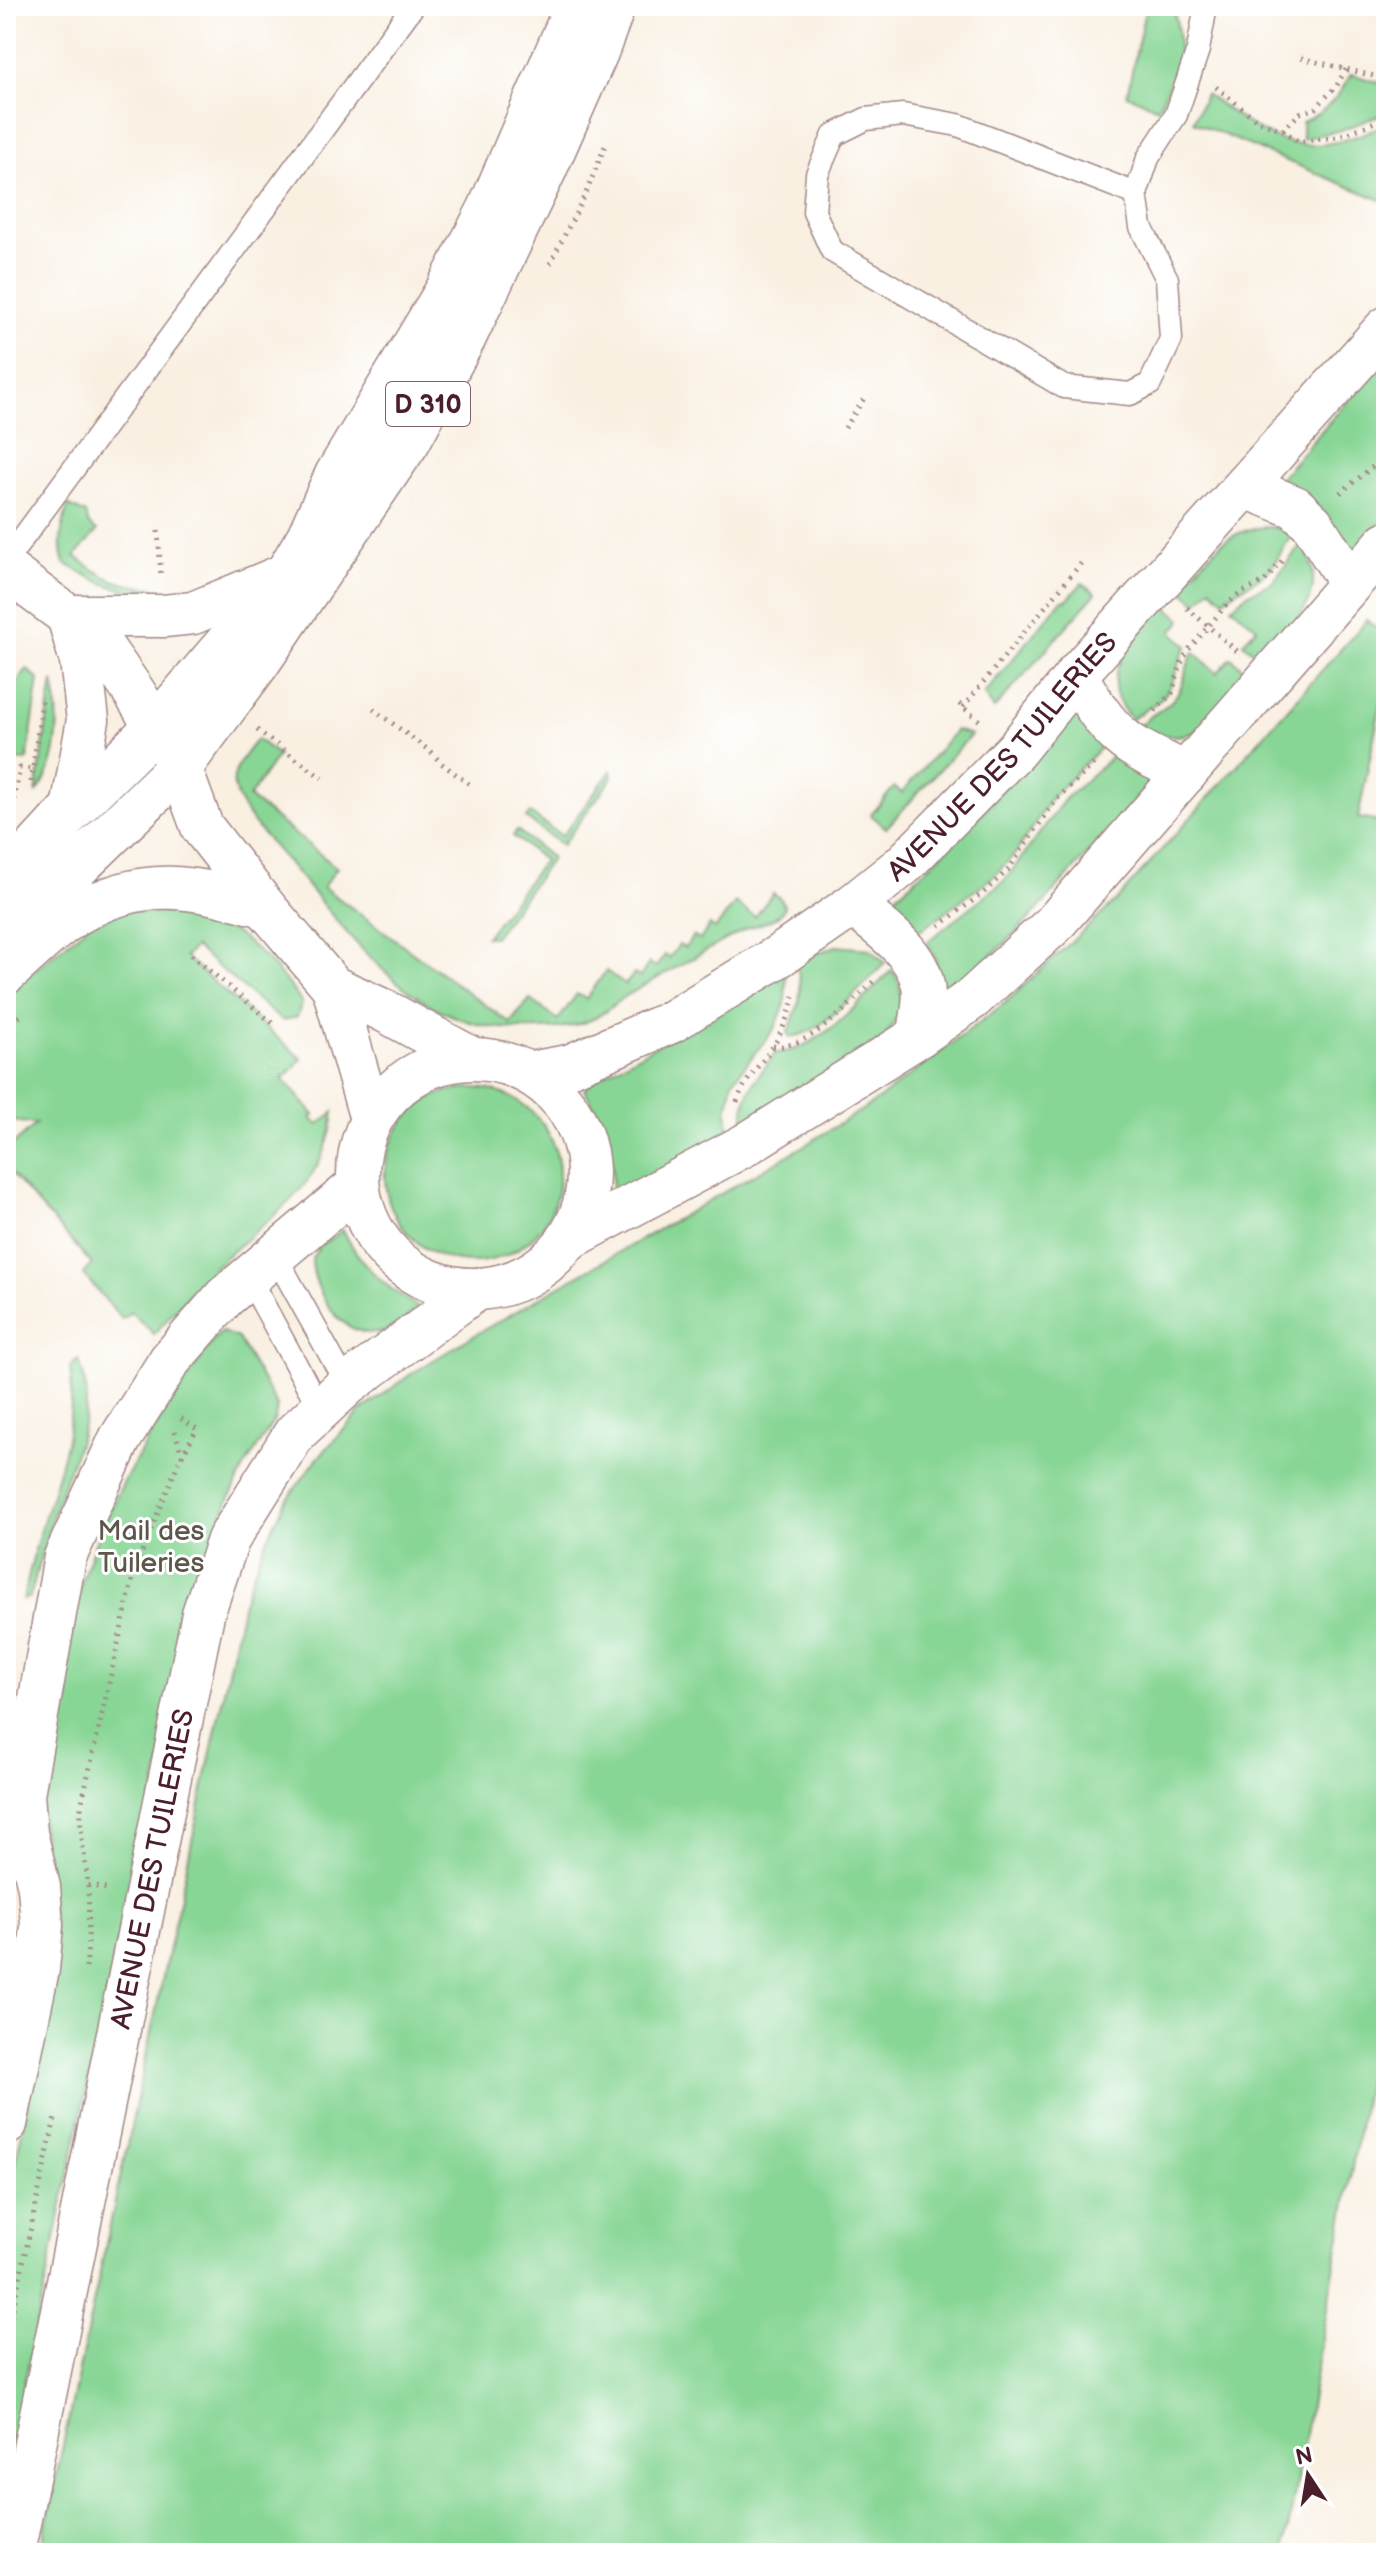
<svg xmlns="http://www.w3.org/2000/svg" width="1392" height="2559" viewBox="0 0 1392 2559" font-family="'Balsamiq Sans',sans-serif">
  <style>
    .green { fill: #88d695; stroke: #697a60; stroke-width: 2 }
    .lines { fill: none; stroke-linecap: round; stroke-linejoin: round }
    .lane-casing { stroke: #a28886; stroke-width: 25 }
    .street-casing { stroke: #a28886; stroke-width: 45 }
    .primary-casing { stroke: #a28886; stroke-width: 47 }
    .path { stroke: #a28886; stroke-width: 5; stroke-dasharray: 2 6; stroke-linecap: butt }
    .lane { stroke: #fff; stroke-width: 22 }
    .street { stroke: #fff; stroke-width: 42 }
    .primary { stroke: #fff; stroke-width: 44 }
    .labels { text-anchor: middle; stroke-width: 6; stroke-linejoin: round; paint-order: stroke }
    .shield { fill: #fff; stroke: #80626b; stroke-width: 2 }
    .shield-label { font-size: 26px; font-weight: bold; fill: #4a1f2b }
    .street-label { font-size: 28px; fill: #4a1f2b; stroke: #fff }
    .park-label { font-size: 28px; fill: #5d564b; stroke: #fff }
  </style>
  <rect width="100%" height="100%" fill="#fff"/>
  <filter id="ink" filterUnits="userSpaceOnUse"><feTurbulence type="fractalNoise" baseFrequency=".0125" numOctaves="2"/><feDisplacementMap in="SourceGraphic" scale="16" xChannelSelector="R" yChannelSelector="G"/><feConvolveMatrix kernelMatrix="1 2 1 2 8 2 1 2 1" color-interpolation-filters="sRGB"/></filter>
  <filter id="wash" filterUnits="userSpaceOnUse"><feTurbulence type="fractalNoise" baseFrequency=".006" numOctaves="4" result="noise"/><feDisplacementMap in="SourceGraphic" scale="32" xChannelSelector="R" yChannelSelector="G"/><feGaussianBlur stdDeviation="1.8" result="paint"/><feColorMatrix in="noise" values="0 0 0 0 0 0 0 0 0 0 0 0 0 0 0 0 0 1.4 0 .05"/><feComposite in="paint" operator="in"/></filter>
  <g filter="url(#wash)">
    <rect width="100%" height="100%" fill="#f9f0e2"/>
    <path class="green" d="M 1146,6 L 1172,6 C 1186,45 1176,73 1158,108 L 1127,95 Z
      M 1351,74 L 1386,85 L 1386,113 L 1341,130 L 1302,139 L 1302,122 C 1326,112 1339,97 1351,74 Z
      M 1206,94 C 1275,146 1303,162 1386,124 L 1386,202 L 1193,122 Z
      M 1386,357 L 1386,518 L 1353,554 L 1276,483 Z
      M 68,505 L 86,514 L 89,525 L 97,531 L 75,556 C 103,578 119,586 155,588 L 155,593 C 115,592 98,582 64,563 C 57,543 63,525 68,505 Z
      M 1270,527 L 1285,530 L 1292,535 C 1281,549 1277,566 1262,576 C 1249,585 1236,589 1224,600 L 1211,588 L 1197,603 L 1180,588 C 1208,557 1224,528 1270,527 Z
      M 1302,543 C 1333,594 1294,623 1263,660 L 1243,643 L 1257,628 L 1232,607 L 1247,594 L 1273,582 Z
      M 1082,583 L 1096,593 L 994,709 L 984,694 L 1061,601 L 1068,599 Z
      M 1165,605 L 1182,620 L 1172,632 L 1187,646 C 1178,660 1177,676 1168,690 C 1159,704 1145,709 1132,719 C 1089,677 1137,638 1165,605 Z
      M 1367,620 L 1386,637 L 1386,678 L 1358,818 L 1386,823 L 1386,1975 L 1284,2553 L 40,2553 L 243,1602 L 262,1550 L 285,1502 L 317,1459 L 361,1411 L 411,1374 L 468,1339 L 804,1146 L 879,1099 L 1006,1002 L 1116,901 Z
      M 1194,652 L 1217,673 L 1231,658 L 1251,675 C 1239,687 1212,723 1199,730 C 1180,740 1156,736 1139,726 C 1151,713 1168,709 1178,693 C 1186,680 1185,665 1194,652 Z
      M 27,669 L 39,680 L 27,761 L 14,760 L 6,800 L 6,697 Z
      M 53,681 C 61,719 60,762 36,794 Z
      M 1072,708 L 1100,741 L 1101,747 L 1052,797 L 1015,854 L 994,876 L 917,933 L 888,913 L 886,904 C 959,845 1013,779 1072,708 Z
      M 956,730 L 971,735 L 886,828 L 871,815 L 894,787 L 902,793 Z
      M 257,739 L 278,755 L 249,797 L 337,868 L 323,887 L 510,1023 L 530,999 L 558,1020 L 577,994 L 586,999 L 606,971 L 625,985 L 634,974 L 640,977 L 649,963 L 656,967 L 665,955 L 669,958 L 679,945 L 685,948 L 693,936 L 700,940 L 710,925 L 715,929 L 735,903 L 755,917 L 773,893 L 781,899 L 785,907 C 778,920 762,924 749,927 C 708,950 667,972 626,996 C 614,1003 605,1014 591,1020 C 565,1031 530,1030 501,1028 C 406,1019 347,932 290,865 C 273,845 239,812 234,786 C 231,769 247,752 257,739 Z
      M 1114,755 L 1151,773 L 1152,781 C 1084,854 1025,936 943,995 L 935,959 L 927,942 L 1005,880 L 1065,799 Z
      M 611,771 L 613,777 L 562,845 L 526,818 L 530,813 L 562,836 Z
      M 517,830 L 552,858 L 494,937 L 486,937 L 544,860 L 513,836 Z
      M 131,904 L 140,913 C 216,904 260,943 302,1003 L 297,1017 L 282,1021 L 195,947 L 185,957 L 302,1059 L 283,1079 L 314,1115 L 311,1118 L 318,1125 L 334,1112 C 326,1187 271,1215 221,1261 C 197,1283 176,1309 154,1334 L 131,1312 L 122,1319 L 83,1274 L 92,1264 L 6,1168 L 6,1151 L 36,1124 L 6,1120 L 6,994 L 93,921 Z
      M 836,946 L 870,949 L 885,963 C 866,982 817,1040 789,1036 L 788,1032 C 799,1006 804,994 797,966 L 818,953 Z
      M 892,970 C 909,994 900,1017 883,1039 L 744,1122 C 742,1093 759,1074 776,1053 C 820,1051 862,999 892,970 Z
      M 786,973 L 785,1004 L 775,1028 L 733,1081 L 727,1111 L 729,1130 L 615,1196 L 611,1193 C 616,1164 609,1131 594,1106 C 591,1100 587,1095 584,1089 L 596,1079 Z
      M385 1175a87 87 0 1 1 174 0a87 87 0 1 1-174 0Z
      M 343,1230 C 360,1266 386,1287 419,1308 C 408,1316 394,1329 382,1332 C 342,1341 312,1291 312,1258 L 321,1245 Z
      M 222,1332 L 238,1338 L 277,1406 L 275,1419 L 244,1468 L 223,1512 L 126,1904 L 6,2469 L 6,2206 L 57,1968 L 40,1809 L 81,1583 C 108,1494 162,1416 213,1340 Z
      M 78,1360 C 101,1411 70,1460 55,1508 C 45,1537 38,1567 30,1597 L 23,1600 C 28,1579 32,1559 38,1539 C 56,1478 77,1432 70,1367 Z"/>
  </g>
  <g filter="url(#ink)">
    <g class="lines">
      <defs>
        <path id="lane" d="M 1136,194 L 958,125 L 903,115 L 866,119 L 834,135 L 817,174 L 814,212 L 832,251 L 1064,387 L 1130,394 L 1150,384 L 1171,339 L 1167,279 L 1141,227 L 1136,194 L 1148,158 L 1176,115 L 1198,50 L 1206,6
          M 6,561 L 413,6
          M 276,1257 L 347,1385
          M 249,1278 L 320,1409"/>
        <g id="street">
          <path d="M 1246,487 L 1295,507 L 1312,523 L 1350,583"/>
          <path d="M 6,570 L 68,616 L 102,646 L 134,692 L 180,767 L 202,827 L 264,906 L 333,987 L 385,1011 L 471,1058"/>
          <path d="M 68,616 L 164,616 L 193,613 L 287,574"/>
          <path d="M 68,616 L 81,661 L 88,720 L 72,809"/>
          <path d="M 1076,675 C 1111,736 1122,744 1186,773"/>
          <path d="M 853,905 C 879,927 916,950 923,985 C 926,1000 920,1021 919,1036"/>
          <path d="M 6,973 C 28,954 54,927 78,913 C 146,874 193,887 264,906"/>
          <path d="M 333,987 L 371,1119"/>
          <circle cx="473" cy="1174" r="115"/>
          <path id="s1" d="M 530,1073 L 569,1066 L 671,1022 L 782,954 L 853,905 L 903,865 L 1016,750 L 1076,675 L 1386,328"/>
          <path d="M 567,1240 L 745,1145 L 919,1036 L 973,998 L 1053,925 L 1386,543"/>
          <path d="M 6,2124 L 38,1969 L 42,1925 L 39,1887 L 26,1833 L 23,1794 L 65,1557 L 120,1439 L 170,1360 L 225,1297 L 357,1186"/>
          <path id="s2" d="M 13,2553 L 203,1614 L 228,1540 L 295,1433 L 347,1385 L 477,1289"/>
        </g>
        <path id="primary" d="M 6,881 L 72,809 L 155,728 L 287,574 L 309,537 L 337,475 L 449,288 L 490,209 L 577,6
          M 6,935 L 180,767 L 258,662 L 408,441 L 464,337 L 545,168 L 596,52 L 613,6"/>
      </defs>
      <use href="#lane" class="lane-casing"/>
      <use href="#street" class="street-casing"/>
      <use href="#primary" class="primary-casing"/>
      <path class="path" d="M 1301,58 L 1386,79
        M 1216,87 L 1258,121 L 1283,130 L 1299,142 L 1337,137 L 1386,118
        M 1283,130 L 1300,113 L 1316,108 L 1337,85 L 1346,69
        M 550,264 L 586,193 L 605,146
        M 845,428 L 865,397
        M 1340,493 L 1386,456
        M 158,531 L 161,577
        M 1187,608 L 1237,651
        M 959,704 L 984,724
        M 963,707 L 1082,562
        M 373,709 L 431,752 L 441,763 L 473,787
        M 1155,711 L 1172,693 L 1182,661 L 1190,648 L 1228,603 L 1241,593 L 1264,582 L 1284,558
        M 257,730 L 322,778
        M 31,782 L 42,701
        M 14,800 L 20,768 L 33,769
        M 939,926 L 984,892 L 1008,870 L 1056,800 L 1094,764
        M 191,955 L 276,1026
        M 6,1027 L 24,1013
        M 773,1046 C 808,1051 852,1002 876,979
        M 737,1102 C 745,1078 762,1064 775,1043 C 784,1028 789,1013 794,996
        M 175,1431 L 182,1456
        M 88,1885 L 106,1889
        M 86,1968 C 89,1941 89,1914 88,1887 C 86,1859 79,1834 81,1806 L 135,1569 L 179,1461 L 197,1429 L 180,1418
        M 6,2340 L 55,2118"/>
      <use href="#lane" class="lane"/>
      <use href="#street" class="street"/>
      <use href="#primary" class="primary"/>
    </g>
  </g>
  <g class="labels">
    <rect class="shield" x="386" y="382" width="84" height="44" rx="6"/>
    <g class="shield-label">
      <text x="428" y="413">D 310</text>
    </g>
    <g class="street-label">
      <text dy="10" stroke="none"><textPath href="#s1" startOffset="578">AVENUE DES TUILERIES</textPath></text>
      <text dy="10" stroke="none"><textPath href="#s2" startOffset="698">AVENUE DES TUILERIES</textPath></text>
    </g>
    <g class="park-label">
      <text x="151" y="1540">Mail des<tspan x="151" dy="32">Tuileries</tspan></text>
    </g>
  </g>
  <rect width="1392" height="2559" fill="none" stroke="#fff" stroke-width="32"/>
  <g transform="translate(1308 2475) rotate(348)" stroke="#ffffff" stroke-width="6" paint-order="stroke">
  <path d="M0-6L14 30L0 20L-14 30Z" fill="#4a1f2b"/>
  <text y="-12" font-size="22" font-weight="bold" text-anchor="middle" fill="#4a1f2b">N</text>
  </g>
</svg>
